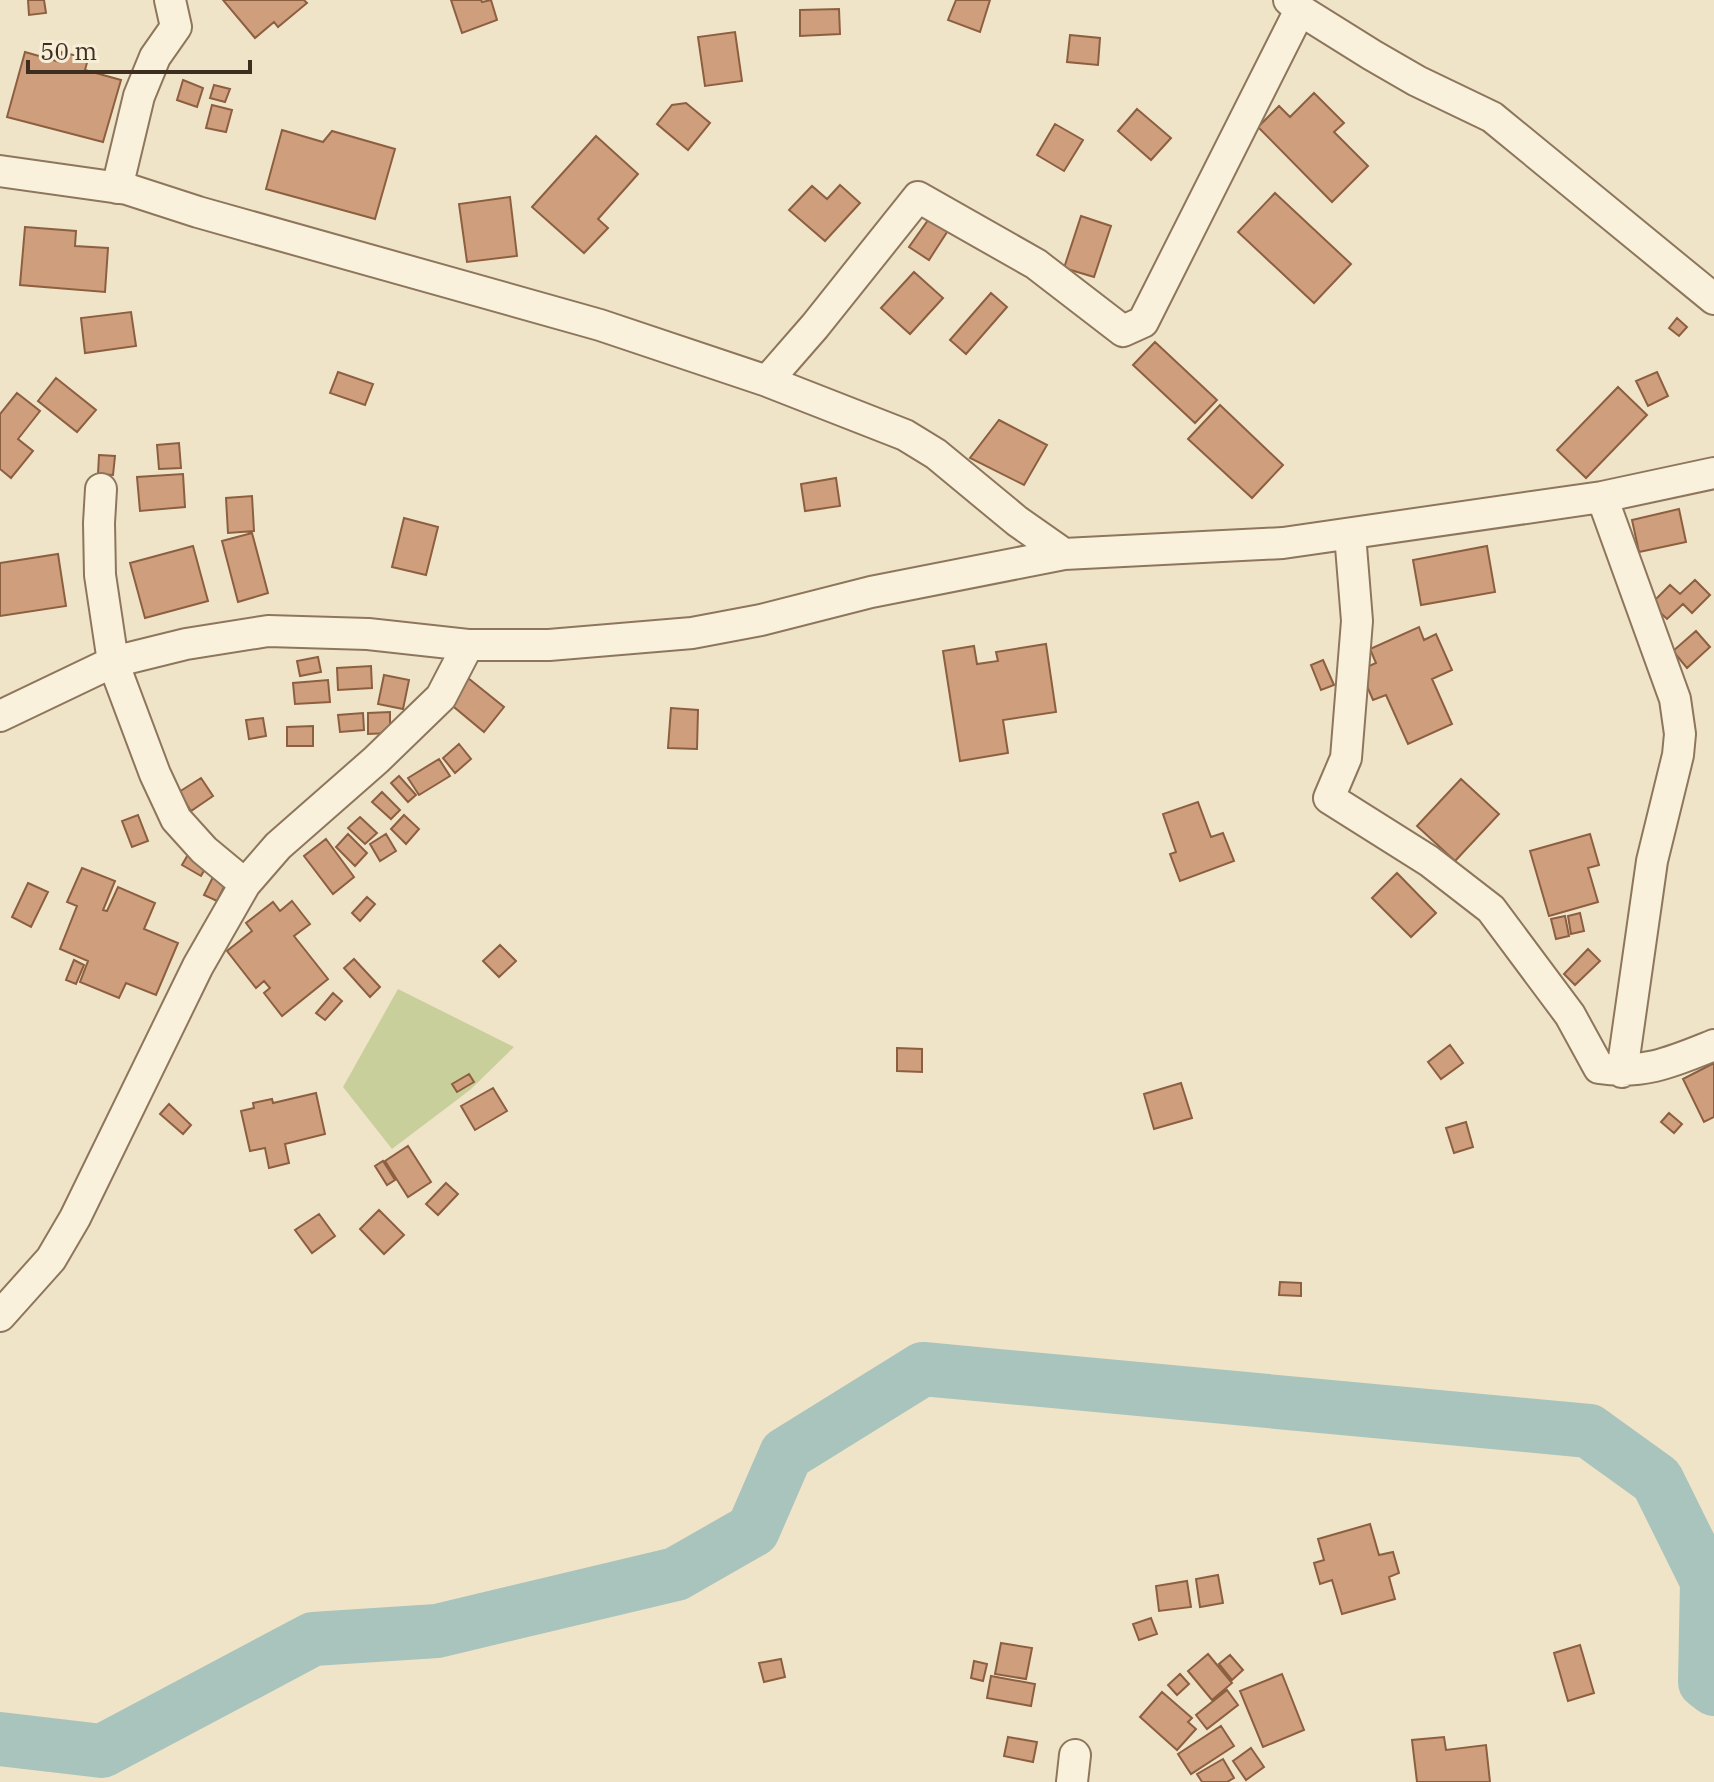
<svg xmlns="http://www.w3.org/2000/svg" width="1714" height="1782" viewBox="0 0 1714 1782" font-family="'IBM Plex Serif',serif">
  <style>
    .green { fill: #c9cf9b }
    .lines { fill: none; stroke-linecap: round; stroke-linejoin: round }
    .river { stroke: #a9c4bc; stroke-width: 54 }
    .building { fill: #cf9f7d; stroke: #8d5f41; stroke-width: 2 }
    .street-casing { stroke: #8d765c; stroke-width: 34 }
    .street { stroke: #faf1dc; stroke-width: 30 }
  </style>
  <rect width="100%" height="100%" fill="#f0e4c8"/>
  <path class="green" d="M 398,989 L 514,1047 L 470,1090 L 392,1149 L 343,1087 Z"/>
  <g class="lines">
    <path class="river" d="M 0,1739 L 102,1751 L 313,1639 L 437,1631 L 676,1574 L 753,1530 L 786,1454 L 923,1369 L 1589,1431 L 1657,1480 L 1707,1581 L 1705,1682 L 1714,1689"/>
  </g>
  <path class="building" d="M 28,0 L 44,0 L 46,13 L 29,15 Z
    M 223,0 L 304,0 L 307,3 L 278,27 L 274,22 L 255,38 Z
    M 451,0 L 481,0 L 482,2 L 491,0 L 497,20 L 462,33 Z
    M 956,0 L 990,0 L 980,32 L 948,20 Z
    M 839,9 L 840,34 L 800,36 L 800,10 Z
    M 735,32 L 742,81 L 705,86 L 698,37 Z
    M 1070,35 L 1100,38 L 1098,65 L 1067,62 Z
    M 25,52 L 60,62 L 62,52 L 88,59 L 85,70 L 121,80 L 103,142 L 7,117 Z
    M 183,80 L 203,88 L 197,107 L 177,100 Z
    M 214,85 L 230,89 L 225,102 L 210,98 Z
    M 1314,93 L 1344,123 L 1334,132 L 1368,166 L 1332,202 L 1258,127 L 1279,106 L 1290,117 Z
    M 686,103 L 710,123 L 688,150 L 657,124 L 672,105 Z
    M 212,105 L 232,110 L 226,132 L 206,128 Z
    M 1137,109 L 1171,138 L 1151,160 L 1118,131 Z
    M 1055,124 L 1083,140 L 1064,171 L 1037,155 Z
    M 282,130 L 323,142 L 332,131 L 395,149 L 375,219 L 266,189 Z
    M 596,136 L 638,174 L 598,219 L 608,228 L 584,253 L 532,207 Z
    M 840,185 L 860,203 L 825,241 L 789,210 L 812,186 L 827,199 Z
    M 1275,193 L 1351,264 L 1314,303 L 1238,232 Z
    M 510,197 L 517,256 L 467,262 L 459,204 Z
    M 931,216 L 949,229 L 929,260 L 909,247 Z
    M 1081,216 L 1111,226 L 1094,277 L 1064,268 Z
    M 25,227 L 76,231 L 75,246 L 108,248 L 105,292 L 20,285 Z
    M 914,272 L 943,298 L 910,334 L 881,308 Z
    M 991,293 L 1007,307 L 966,354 L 950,340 Z
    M 131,312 L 136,346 L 85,353 L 81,318 Z
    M 1677,318 L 1687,327 L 1679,336 L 1669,328 Z
    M 1155,342 L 1217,400 L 1195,423 L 1133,365 Z
    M 338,372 L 373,384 L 365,405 L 330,393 Z
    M 1657,372 L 1668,396 L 1648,406 L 1636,381 Z
    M 56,378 L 96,410 L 77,432 L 38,401 Z
    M 1618,387 L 1647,415 L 1586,478 L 1557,450 Z
    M 17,393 L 40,411 L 18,439 L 33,451 L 11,478 L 0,469 L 0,414 Z
    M 1220,405 L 1283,465 L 1252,498 L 1188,439 Z
    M 999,420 L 1047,445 L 1024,485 L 970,458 Z
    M 179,443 L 181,468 L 159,469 L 157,445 Z
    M 99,455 L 115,456 L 113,475 L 98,474 Z
    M 183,474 L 185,507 L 140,511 L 137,477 Z
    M 836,478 L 840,506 L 805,511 L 801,484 Z
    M 252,496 L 254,531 L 228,533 L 226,498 Z
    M 1679,509 L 1686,542 L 1639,552 L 1632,520 Z
    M 404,518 L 438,527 L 426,575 L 392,567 Z
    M 252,533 L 268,593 L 238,602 L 222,541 Z
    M 193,546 L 208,601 L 145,618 L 130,563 Z
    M 1487,546 L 1495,592 L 1421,605 L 1413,560 Z
    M 58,554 L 66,606 L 0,616 L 0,563 Z
    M 1695,580 L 1710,595 L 1692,613 L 1683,604 L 1667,619 L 1651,604 L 1670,585 L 1680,594 Z
    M 1419,627 L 1424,640 L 1436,634 L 1452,670 L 1432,679 L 1452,724 L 1408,744 L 1386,695 L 1373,700 L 1360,670 L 1376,663 L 1370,649 Z
    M 1696,631 L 1710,647 L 1687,668 L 1673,651 Z
    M 1046,644 L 1056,712 L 1003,720 L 1008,753 L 960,761 L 943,651 L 974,646 L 977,664 L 998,661 L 996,652 Z
    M 318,657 L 321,672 L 300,676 L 297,661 Z
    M 1323,660 L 1334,685 L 1321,690 L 1311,665 Z
    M 371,666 L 372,688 L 338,690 L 337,668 Z
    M 384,675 L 409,680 L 403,709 L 378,704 Z
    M 468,678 L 504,707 L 484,732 L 448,702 Z
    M 328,680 L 330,702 L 295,704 L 293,683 Z
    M 671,708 L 698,710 L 697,749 L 668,748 Z
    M 390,712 L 390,733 L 368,734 L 368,713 Z
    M 363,713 L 364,730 L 340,732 L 338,715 Z
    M 263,718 L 266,736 L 249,739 L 246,720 Z
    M 313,726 L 313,746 L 287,746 L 287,727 Z
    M 459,744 L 471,759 L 455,773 L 443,758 Z
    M 439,759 L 450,776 L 419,795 L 408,778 Z
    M 399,776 L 416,795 L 408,802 L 391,783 Z
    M 201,778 L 213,796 L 191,811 L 179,792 Z
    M 1461,779 L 1499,814 L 1455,861 L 1417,826 Z
    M 382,792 L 400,810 L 391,819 L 372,802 Z
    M 1198,802 L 1211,837 L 1223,833 L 1234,861 L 1180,881 L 1170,854 L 1176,852 L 1163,814 Z
    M 138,815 L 148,841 L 132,847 L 122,821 Z
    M 404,815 L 419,829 L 406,844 L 391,829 Z
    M 360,817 L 377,833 L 365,844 L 348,828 Z
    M 348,834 L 367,853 L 355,866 L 336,847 Z
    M 386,834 L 396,851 L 380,861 L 370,844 Z
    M 1590,834 L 1599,865 L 1588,868 L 1598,902 L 1549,916 L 1530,851 Z
    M 326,839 L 354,877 L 333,894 L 304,856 Z
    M 190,851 L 209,862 L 201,876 L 182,865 Z
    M 82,868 L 115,881 L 103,910 L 107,911 L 118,887 L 155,903 L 144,929 L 178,943 L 156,995 L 126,983 L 119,998 L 80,982 L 88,961 L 60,949 L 77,906 L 67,902 Z
    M 216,871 L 229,877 L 217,901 L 204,895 Z
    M 1397,873 L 1436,913 L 1411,937 L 1372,898 Z
    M 28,883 L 48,892 L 31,927 L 12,917 Z
    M 367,897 L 375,904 L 360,921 L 352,913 Z
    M 292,901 L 310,924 L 294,936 L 328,979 L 282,1016 L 264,993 L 270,988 L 264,981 L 256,988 L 227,951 L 252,931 L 246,923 L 273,902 L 280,911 Z
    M 1580,913 L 1584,931 L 1571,934 L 1568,916 Z
    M 1565,916 L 1569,936 L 1556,939 L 1551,919 Z
    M 500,945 L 516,961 L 499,977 L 483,961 Z
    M 1588,949 L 1600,961 L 1575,985 L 1564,974 Z
    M 354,959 L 380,987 L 370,997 L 344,968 Z
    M 74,960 L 84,965 L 76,984 L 66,980 Z
    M 333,993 L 342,1001 L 325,1020 L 316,1013 Z
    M 1450,1045 L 1463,1063 L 1441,1079 L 1428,1062 Z
    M 897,1048 L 922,1049 L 922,1072 L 897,1071 Z
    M 1714,1063 L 1714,1117 L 1704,1122 L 1683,1079 Z
    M 469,1074 L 474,1082 L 457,1092 L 452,1084 Z
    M 1181,1083 L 1192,1118 L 1154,1129 L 1144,1094 Z
    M 493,1088 L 507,1111 L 475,1130 L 461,1106 Z
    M 316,1093 L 325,1134 L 285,1144 L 289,1163 L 269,1168 L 265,1148 L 250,1151 L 241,1111 L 254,1108 L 253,1103 L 272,1099 L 273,1103 Z
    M 169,1104 L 191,1125 L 183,1134 L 160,1114 Z
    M 1669,1113 L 1682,1124 L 1674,1133 L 1661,1122 Z
    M 1466,1122 L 1473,1147 L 1454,1153 L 1446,1128 Z
    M 408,1146 L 431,1182 L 408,1197 L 385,1161 Z
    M 383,1161 L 395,1180 L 387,1185 L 375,1166 Z
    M 446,1183 L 458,1194 L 438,1215 L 426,1204 Z
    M 379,1210 L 404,1235 L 384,1254 L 360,1229 Z
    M 319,1214 L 335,1236 L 312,1253 L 295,1230 Z
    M 1280,1282 L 1301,1283 L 1301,1296 L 1279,1295 Z
    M 1370,1524 L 1379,1555 L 1393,1552 L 1399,1573 L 1389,1577 L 1395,1599 L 1342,1614 L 1332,1580 L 1320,1584 L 1314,1563 L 1324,1560 L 1318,1539 Z
    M 1218,1575 L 1223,1603 L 1200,1607 L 1196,1579 Z
    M 1187,1581 L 1191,1607 L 1159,1611 L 1156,1586 Z
    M 1151,1618 L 1157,1634 L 1139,1640 L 1133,1624 Z
    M 1001,1643 L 1032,1648 L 1026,1679 L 995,1674 Z
    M 1580,1645 L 1594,1693 L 1568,1701 L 1554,1653 Z
    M 1208,1654 L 1232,1683 L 1212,1700 L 1188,1671 Z
    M 1230,1655 L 1243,1670 L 1232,1680 L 1219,1664 Z
    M 781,1659 L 785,1677 L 764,1682 L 759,1663 Z
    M 974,1661 L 987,1664 L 983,1681 L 971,1678 Z
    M 1180,1674 L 1189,1684 L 1177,1695 L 1168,1685 Z
    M 1282,1674 L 1304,1730 L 1263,1747 L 1240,1691 Z
    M 991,1676 L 1035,1684 L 1031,1706 L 987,1698 Z
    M 1227,1690 L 1238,1705 L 1207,1729 L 1196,1715 Z
    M 1162,1692 L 1192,1718 L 1188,1722 L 1196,1729 L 1177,1750 L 1140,1717 Z
    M 1221,1726 L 1234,1746 L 1191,1774 L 1178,1754 Z
    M 1008,1737 L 1037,1742 L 1033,1762 L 1004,1756 Z
    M 1444,1737 L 1446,1750 L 1486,1745 L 1490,1782 L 1417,1782 L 1412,1740 Z
    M 1251,1748 L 1264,1767 L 1246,1780 L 1233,1761 Z
    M 1223,1759 L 1234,1778 L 1227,1782 L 1202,1782 L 1197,1774 Z"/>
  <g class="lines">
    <defs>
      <path id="street" d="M 1289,0 L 1300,10 L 1372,55 L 1417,81 L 1492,117 L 1714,299
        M 0,171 L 127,189 L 198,212 L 600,325 L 767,381 L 905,435 L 936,454 L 1017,521 L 1064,554
        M 117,188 L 139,96 L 155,57 L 176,27 L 170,0
        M 767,381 L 815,326 L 918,197 L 1036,264 L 1123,331 L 1143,322 L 1300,10
        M 101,489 L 99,523 L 100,575 L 113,662 L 155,774 L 176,819 L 204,850 L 245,884
        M 1602,497 L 1675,699 L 1680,734 L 1678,755 L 1652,861 L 1622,1072
        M 1350,534 L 1357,621 L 1346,758 L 1329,798 L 1429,861 L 1491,909 L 1570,1015 L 1599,1068 C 1644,1075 1674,1061 1714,1045
        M 0,716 L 113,662 L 186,644 L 268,631 L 368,634 L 468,645 L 549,645 L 692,633 L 761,620 L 871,592 L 1064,554 L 1283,543 L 1602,497 L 1714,473
        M 0,1316 L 51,1259 L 75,1218 L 198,966 L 245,884 L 278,846 L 376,760 L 441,697 L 468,645
        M 1072,1782 L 1075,1755"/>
    </defs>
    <use href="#street" class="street-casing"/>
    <use href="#street" class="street"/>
  </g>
  <path d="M28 60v12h222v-12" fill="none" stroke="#3d2e20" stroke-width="4"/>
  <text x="40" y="60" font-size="24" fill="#3d2e20" stroke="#f7eed8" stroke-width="6" paint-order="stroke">50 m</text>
</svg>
